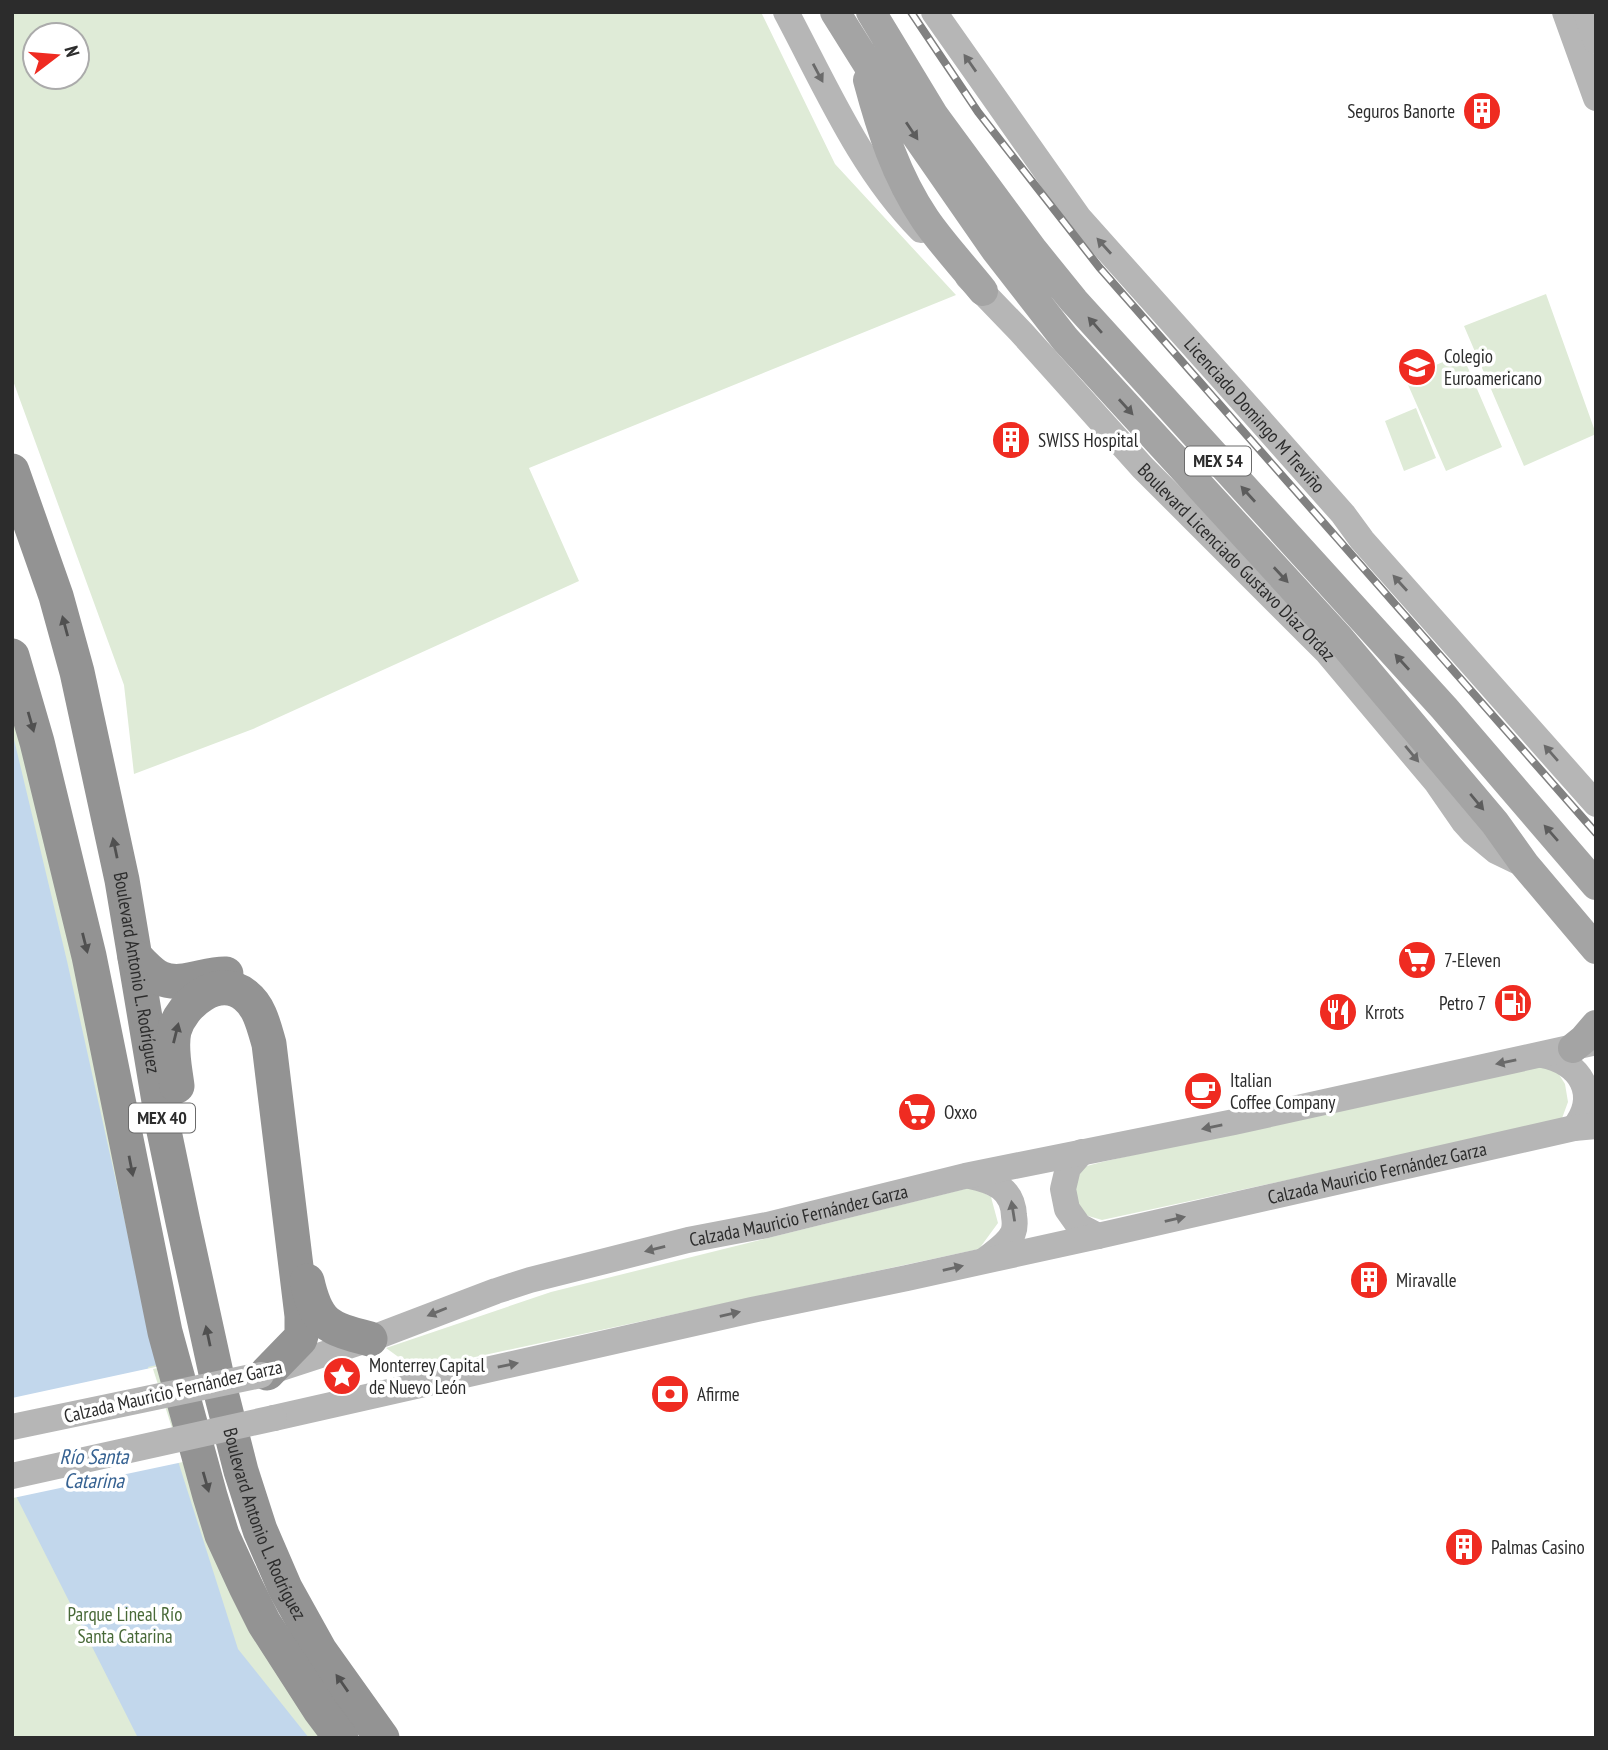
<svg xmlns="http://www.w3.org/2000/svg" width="1608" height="1750" viewBox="0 0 1608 1750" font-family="'PT Sans Narrow',sans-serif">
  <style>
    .green { fill: #dfebd7; fill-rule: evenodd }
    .water { fill: #c2d7ec }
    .pier { fill: #fff }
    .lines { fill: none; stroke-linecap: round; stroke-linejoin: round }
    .secondary { stroke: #b6b6b6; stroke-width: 26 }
    .primary { stroke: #a4a4a4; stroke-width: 30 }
    .highway { stroke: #939393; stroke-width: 35 }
    .rail-casing { stroke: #818181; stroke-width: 8 }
    .rail { stroke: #fff; stroke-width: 5; stroke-dasharray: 16; stroke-linecap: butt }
    .secondary-bridge { stroke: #b6b6b6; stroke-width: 26 }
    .oneway { fill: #6a6a6a }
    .oneway2 { fill: #5c5c5c }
    .oneway3 { fill: #505050 }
    .labels { text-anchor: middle; stroke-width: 7; stroke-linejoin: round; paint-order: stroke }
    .shield { fill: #fff; stroke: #6b6b6b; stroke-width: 2 }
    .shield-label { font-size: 18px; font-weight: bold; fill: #2c2c2c }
    .poi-label { font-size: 19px; fill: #2c2c2c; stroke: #fff; text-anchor: start }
    .street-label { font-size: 19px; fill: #2c2c2c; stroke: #fff }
    .park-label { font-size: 19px; fill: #486937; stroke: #fff }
    .water-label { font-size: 21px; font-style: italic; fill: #366292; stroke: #fff }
  </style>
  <rect width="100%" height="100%" fill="#fff"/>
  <path class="green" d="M 12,12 L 761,12 L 835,164 L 956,295 L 529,468 L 579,581 L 253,729 L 134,774 L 124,685 L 12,378 ZM 77,35 L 77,77 L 35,77 L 35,35 Z
    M 1546,294 L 1596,434 L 1524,466 L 1464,326 Z
    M 1462,354 L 1502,447 L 1446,471 L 1405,378 Z
    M 1416,408 L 1436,458 L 1404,471 L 1385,421 Z
    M 12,701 L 47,823 L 186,1464 L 321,1738 L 12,1738 Z
    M 1543,1062 L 1555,1068 L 1565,1084 L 1568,1102 L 1561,1121 L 1102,1220 L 1085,1215 L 1073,1206 L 1079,1168 L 1102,1162 Z
    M 973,1187 L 991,1197 L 998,1223 L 979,1249 L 419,1369 L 404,1361 L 386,1348 L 551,1292 Z"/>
  <path class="water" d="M 12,731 L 67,961 L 151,1339 L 157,1365 L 148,1367 L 238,1649 L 309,1738 L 138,1738 L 12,1488 Z"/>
  <path class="pier" d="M 160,1366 L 158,1368 L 153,1369 L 183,1462 L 13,1498 L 12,1398 Z"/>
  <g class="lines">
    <g class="secondary">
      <path d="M 786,12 C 826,87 861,169 921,230"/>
      <path id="s1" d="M 934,12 L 1079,218 L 1258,418 L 1343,514 L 1362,540 L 1596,804"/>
      <path d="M 1565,12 L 1596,98"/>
      <path d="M 1586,12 L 1596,41"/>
      <path id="s2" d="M 968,277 L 1021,332 L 1143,468 L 1326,651 L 1437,783 L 1464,822 L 1473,832 L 1496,851 L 1525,865"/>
      <path d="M 1542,1055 C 1581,1062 1600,1095 1574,1128"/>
      <path d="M 1082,1152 L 1068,1168 L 1063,1189 L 1067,1209 L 1079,1226 L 1098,1236"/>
      <path d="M 970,1176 C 994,1181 1013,1189 1014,1216 C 1015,1222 1015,1228 1013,1233 C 1008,1244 995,1252 985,1260"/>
      <path id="s3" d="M 269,1372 L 370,1339 L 496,1291 L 530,1280 L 688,1240 L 767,1225 L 965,1176 L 1234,1122 L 1592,1043"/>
      <path id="s4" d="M 274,1418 L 752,1310 L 907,1278 L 1098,1236 L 1574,1128 L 1596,1126"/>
    </g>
    <path class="primary" d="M 835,12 L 877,79 L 995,249 L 1065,339 L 1339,638 L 1495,823 L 1525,865 L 1596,949
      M 871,12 L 934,116 L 1032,249 L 1074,301 L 1444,708 L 1596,885
      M 868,80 C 881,129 896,176 925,219 C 942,244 964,267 983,291
      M 1573,1048 L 1584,1039 L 1596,1025"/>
    <g class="highway">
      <path id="s5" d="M 12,471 L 56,596 L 77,672 L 122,880 L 164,1131 L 183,1222 L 216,1373 L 241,1471 L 260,1530 L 285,1588 L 320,1651 L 382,1738"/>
      <path d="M 12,656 L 37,742 L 89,956 L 165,1332 L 210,1496 L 222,1535 L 246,1587 L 264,1623 L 320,1710 L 341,1738"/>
      <path d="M 135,957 C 143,964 151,974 160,978 C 181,988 205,973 226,974"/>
      <path d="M 177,1086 C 175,1069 170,1049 174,1031 C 182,1003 219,973 246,996 C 260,1007 264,1027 269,1044 L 302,1316 L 302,1332 L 300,1339 L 267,1373"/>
      <path d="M 307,1281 C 317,1325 328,1328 370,1339"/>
    </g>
    <defs>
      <path id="rail" d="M 911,12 L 978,112 L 1099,267 L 1596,833"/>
    </defs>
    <use href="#rail" class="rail-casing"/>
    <use href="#rail" class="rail"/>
    <path class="secondary-bridge" d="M 12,1427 L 261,1375
      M 12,1476 L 274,1418"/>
  </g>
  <defs><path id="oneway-solid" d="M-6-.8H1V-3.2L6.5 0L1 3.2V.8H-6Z" transform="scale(1.75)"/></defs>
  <g class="oneway">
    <use href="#oneway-solid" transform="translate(970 63) rotate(-125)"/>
    <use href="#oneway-solid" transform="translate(818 73) rotate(62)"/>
    <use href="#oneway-solid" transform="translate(1104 246) rotate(-132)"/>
    <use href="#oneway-solid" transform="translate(1400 583) rotate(-132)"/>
    <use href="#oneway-solid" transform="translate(1551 753) rotate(-131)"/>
    <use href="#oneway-solid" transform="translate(1412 754) rotate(50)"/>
    <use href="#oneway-solid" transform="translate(1506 1062) rotate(168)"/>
    <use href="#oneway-solid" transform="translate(1212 1127) rotate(169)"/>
    <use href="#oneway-solid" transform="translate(1013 1211) rotate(-99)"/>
    <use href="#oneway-solid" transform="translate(1175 1219) rotate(-13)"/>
    <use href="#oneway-solid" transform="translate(655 1249) rotate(166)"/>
    <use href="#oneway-solid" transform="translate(953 1268) rotate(-13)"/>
    <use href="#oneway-solid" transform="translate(437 1312) rotate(158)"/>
    <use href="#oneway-solid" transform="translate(730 1314) rotate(-13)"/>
    <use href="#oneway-solid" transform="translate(508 1365) rotate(-12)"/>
  </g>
  <g class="oneway2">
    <use href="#oneway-solid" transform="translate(912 131) rotate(56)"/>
    <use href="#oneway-solid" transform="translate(1095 325) rotate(-131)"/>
    <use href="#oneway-solid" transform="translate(1126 407) rotate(48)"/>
    <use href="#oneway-solid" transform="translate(1248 494) rotate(-132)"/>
    <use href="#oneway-solid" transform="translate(1281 575) rotate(47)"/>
    <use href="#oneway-solid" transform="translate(1402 662) rotate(-132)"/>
    <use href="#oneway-solid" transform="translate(1477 802) rotate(50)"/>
    <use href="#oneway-solid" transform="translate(1551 833) rotate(-131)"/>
  </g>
  <g class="oneway3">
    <use href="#oneway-solid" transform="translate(65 626) rotate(-105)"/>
    <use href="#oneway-solid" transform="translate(31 722) rotate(74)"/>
    <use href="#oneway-solid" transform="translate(115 848) rotate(-102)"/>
    <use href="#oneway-solid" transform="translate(85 943) rotate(76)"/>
    <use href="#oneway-solid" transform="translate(176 1033) rotate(-76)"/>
    <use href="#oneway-solid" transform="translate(131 1166) rotate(79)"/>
    <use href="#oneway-solid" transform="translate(208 1336) rotate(-102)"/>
    <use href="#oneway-solid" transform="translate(206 1482) rotate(74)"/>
    <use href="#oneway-solid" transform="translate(342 1683) rotate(-125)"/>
  </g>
  <defs>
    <symbol id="building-disc" viewBox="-11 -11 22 22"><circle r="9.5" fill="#ef2b21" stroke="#fff"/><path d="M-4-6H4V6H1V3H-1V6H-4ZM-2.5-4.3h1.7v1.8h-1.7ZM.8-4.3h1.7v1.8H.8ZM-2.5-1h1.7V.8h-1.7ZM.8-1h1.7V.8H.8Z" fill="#fff"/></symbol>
    <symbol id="school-disc" viewBox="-11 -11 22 22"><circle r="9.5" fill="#ef2b21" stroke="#fff"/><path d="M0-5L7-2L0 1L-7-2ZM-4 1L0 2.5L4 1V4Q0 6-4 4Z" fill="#fff"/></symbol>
    <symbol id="supermarket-disc" viewBox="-11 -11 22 22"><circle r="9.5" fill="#ef2b21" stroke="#fff"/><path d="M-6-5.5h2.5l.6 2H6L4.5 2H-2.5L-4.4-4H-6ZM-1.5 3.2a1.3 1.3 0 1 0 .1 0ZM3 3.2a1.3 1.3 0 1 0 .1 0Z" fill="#fff"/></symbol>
    <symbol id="fuel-disc" viewBox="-11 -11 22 22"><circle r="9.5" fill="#ef2b21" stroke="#fff"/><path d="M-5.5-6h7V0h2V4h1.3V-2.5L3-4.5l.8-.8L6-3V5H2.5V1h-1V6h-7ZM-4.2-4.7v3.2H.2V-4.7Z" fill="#fff"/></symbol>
    <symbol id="restaurant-disc" viewBox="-11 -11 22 22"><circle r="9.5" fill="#ef2b21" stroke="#fff"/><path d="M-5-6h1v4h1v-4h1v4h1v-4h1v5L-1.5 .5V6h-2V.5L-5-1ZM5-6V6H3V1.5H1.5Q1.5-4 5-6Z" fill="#fff"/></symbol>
    <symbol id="cafe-disc" viewBox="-11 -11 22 22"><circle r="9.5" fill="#ef2b21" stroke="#fff"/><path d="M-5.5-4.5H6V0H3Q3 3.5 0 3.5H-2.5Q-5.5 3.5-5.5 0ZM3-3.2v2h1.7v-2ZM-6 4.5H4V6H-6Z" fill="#fff"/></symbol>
    <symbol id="sight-disc" viewBox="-11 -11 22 22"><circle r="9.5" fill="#ef2b21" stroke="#fff"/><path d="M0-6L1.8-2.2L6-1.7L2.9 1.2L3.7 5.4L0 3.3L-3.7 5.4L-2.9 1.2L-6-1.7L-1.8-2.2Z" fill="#fff"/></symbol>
    <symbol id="bank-disc" viewBox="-11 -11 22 22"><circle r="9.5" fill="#ef2b21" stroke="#fff"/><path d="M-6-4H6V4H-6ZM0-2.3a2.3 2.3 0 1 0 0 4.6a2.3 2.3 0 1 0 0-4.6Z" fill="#fff"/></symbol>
  </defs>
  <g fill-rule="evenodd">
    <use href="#building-disc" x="1460" y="89" width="44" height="44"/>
    <use href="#school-disc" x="1395" y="345" width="44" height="44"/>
    <use href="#building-disc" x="989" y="418" width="44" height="44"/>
    <use href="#supermarket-disc" x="1395" y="938" width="44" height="44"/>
    <use href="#fuel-disc" x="1491" y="981" width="44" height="44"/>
    <use href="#restaurant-disc" x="1316" y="990" width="44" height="44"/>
    <use href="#cafe-disc" x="1181" y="1069" width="44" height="44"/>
    <use href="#supermarket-disc" x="895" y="1090" width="44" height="44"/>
    <use href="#building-disc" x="1347" y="1258" width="44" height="44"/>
    <use href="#sight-disc" x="320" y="1354" width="44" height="44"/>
    <use href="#bank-disc" x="648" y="1372" width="44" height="44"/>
    <use href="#building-disc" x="1442" y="1525" width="44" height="44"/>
  </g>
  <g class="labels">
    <g class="shield">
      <rect x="1185" y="446.5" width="66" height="29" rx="5"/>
      <rect x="129" y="1103.5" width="66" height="29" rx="5"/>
    </g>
    <g class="shield-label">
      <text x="1218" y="467">MEX 54</text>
      <text x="162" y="1124">MEX 40</text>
    </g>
    <g class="poi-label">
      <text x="1455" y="118" text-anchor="end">Seguros Banorte</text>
      <text x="1444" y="363">Colegio<tspan x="1444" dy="22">Euroamericano</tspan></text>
      <text x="1038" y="447">SWISS Hospital</text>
      <text x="1444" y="967">7-Eleven</text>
      <text x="1486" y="1010" text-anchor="end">Petro 7</text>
      <text x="1365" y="1019">Krrots</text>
      <text x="1230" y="1087">Italian<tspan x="1230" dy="22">Coffee Company</tspan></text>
      <text x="944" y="1119">Oxxo</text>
      <text x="1396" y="1287">Miravalle</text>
      <text x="369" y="1372">Monterrey Capital<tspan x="369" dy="22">de Nuevo León</tspan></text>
      <text x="697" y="1401">Afirme</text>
      <text x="1491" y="1554">Palmas Casino</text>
    </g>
    <g class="street-label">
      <text dy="7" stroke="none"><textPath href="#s1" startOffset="516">Licenciado Domingo M Treviño</textPath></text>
      <text dy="7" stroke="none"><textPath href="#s2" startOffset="392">Boulevard Licenciado Gustavo Díaz Ordaz</textPath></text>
      <text dy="7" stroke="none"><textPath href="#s5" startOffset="518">Boulevard Antonio L. Rodríguez</textPath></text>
      <text dy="7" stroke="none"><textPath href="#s4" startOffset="1130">Calzada Mauricio Fernández Garza</textPath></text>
      <text dy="7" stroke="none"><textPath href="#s3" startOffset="553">Calzada Mauricio Fernández Garza</textPath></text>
      <text transform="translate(173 1391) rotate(-13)" y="7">Calzada Mauricio Fernández Garza</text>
      <text dy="7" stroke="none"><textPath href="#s5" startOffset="1085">Boulevard Antonio L. Rodríguez</textPath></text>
    </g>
    <g class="park-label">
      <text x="125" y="1621">Parque Lineal Río<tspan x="125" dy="22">Santa Catarina</tspan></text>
    </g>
    <g class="water-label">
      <text x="94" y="1464">Río Santa<tspan x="94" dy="24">Catarina</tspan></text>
    </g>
  </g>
  <rect width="1608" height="1750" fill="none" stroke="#2c2c2c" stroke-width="28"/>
  <g transform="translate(56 56) rotate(74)"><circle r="33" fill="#ffffff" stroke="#ababab" stroke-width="2"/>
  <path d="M0-5L12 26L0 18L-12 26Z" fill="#ef2b21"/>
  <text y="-10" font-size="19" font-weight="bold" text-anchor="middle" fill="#2c2c2c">N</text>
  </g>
</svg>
